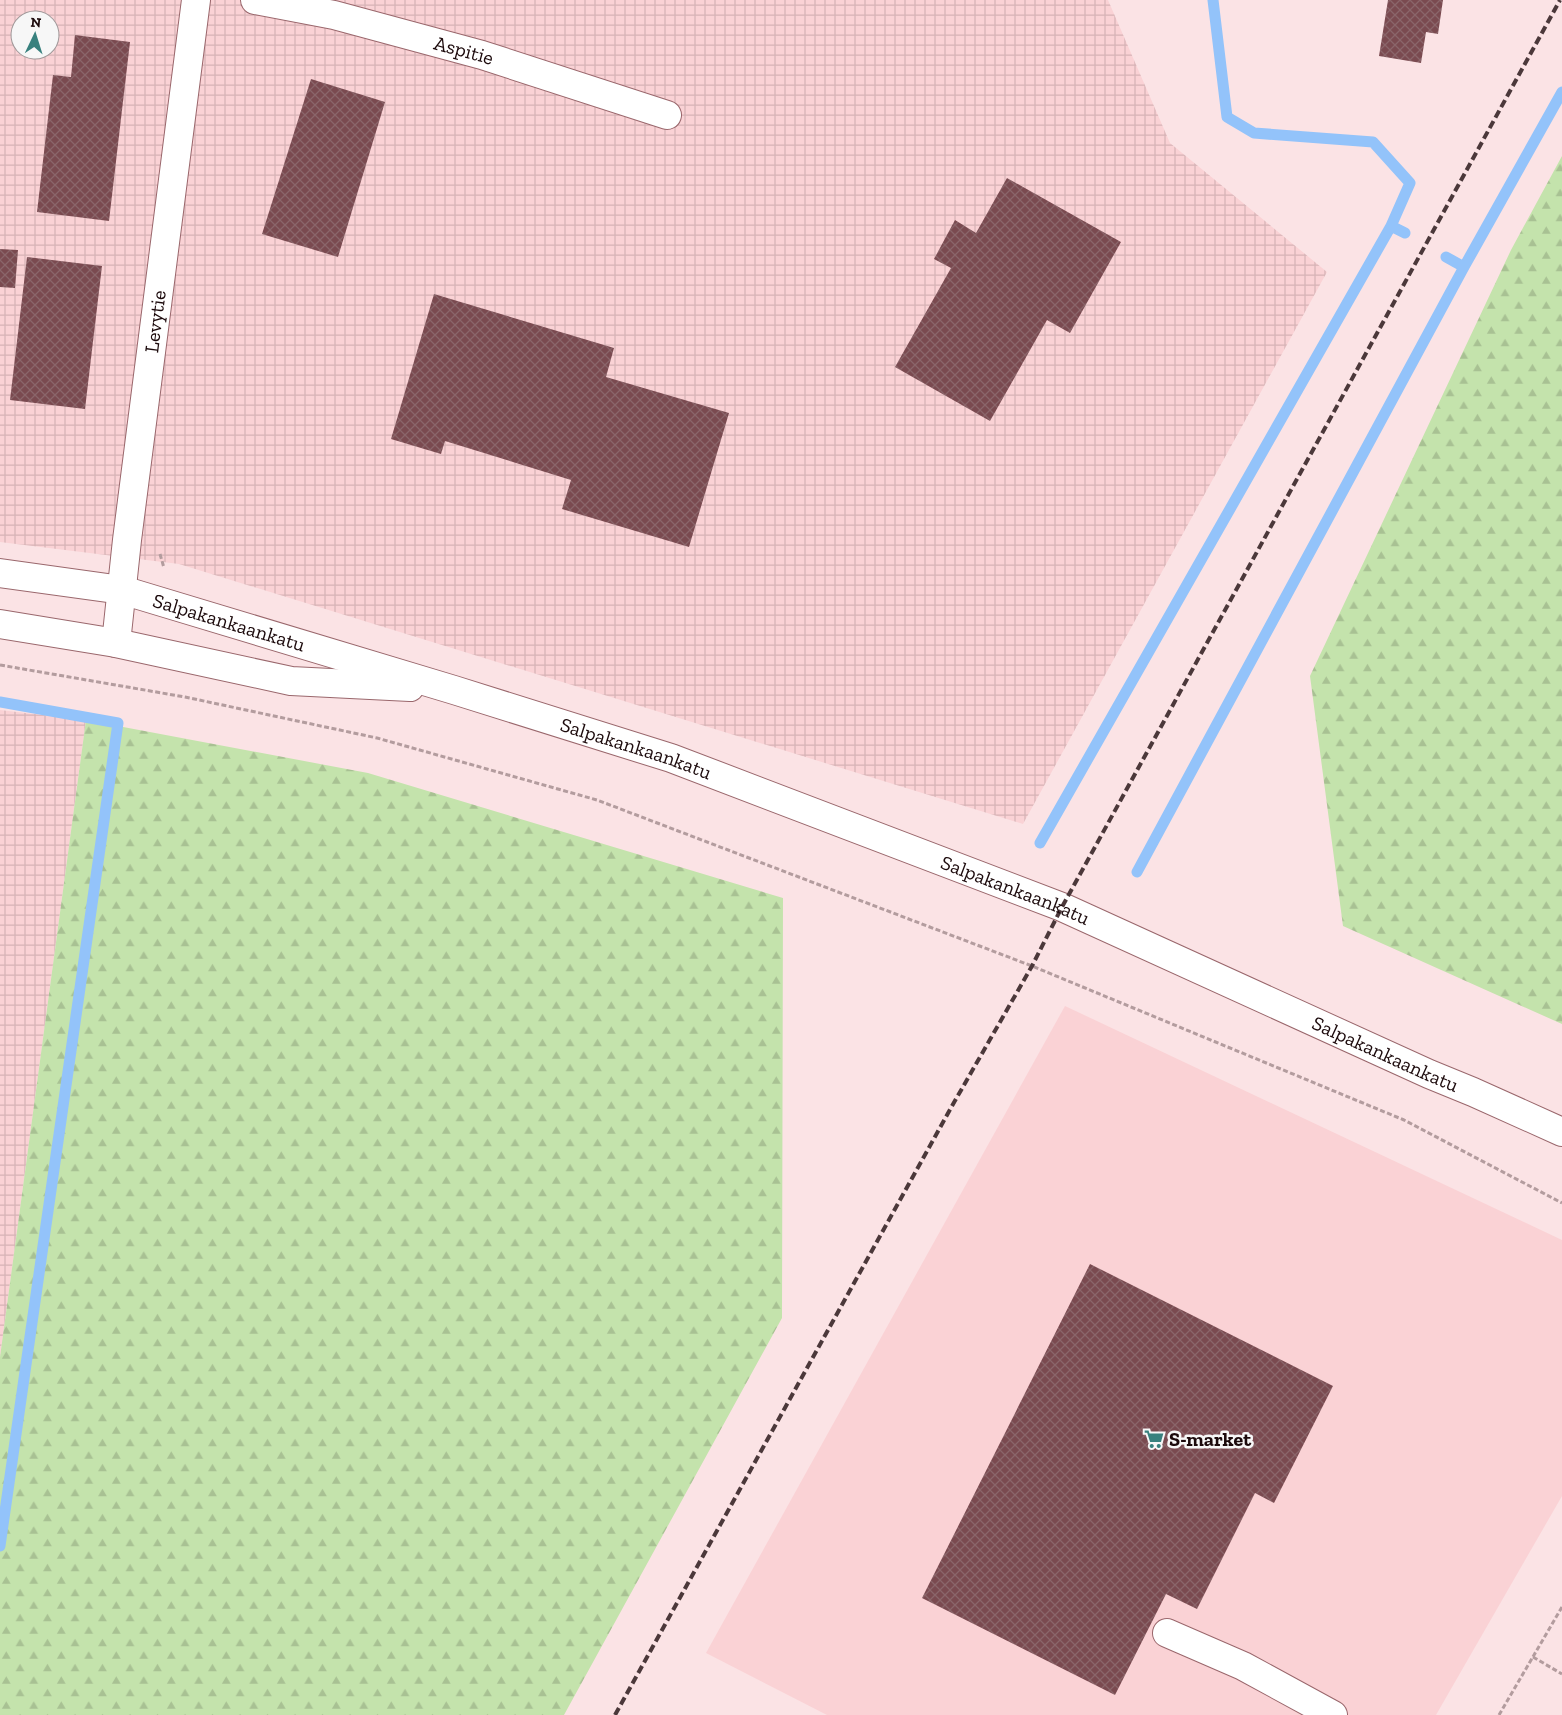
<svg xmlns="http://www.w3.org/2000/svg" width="1562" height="1715" viewBox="0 0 1562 1715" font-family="'Zilla Slab',serif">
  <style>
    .built { fill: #fad2d5 }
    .industrial { fill: url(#industrial-grid); fill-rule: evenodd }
    .forest { fill: url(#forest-firs) }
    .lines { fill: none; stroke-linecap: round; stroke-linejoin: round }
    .stream { stroke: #93c3fa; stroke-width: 11 }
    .building { fill: url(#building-cross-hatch) }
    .minor-casing { stroke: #9a676c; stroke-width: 30 }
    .major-casing { stroke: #9a676c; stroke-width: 30 }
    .path { stroke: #b39c9e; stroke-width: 3; stroke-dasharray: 5 2.5; stroke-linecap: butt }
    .minor { stroke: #fff; stroke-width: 28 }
    .major { stroke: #fff; stroke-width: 28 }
    .rail { stroke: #4b383a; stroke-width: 4; stroke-dasharray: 8 4; stroke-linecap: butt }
    .labels { text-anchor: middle; stroke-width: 5; stroke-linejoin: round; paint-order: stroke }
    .street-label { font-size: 20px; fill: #1c0a0c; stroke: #f7f7f7 }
    .poi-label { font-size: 20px; font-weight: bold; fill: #1c0a0c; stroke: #f7f7f7; text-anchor: start }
  </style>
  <defs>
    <pattern id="industrial-grid" width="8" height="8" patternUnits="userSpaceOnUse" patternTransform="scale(1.25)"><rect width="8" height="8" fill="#fad2d5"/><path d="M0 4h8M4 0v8" fill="none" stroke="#d6b3b6"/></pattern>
    <pattern id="forest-firs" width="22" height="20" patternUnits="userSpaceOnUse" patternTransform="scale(1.25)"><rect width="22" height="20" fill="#c4e3ac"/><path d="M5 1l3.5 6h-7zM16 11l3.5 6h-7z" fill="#a8c193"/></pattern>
    <pattern id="building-cross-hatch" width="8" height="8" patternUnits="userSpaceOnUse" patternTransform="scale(1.25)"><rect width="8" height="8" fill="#7a4a50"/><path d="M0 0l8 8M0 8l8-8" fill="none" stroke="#8a656a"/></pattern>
  </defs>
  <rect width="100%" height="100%" fill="#fbe3e5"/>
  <path class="built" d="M 1065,1006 L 1562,1240 L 1562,1496 L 1436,1715 L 827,1715 L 706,1653 Z"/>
  <path class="industrial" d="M 0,0 L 1108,0 L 1170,143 L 1327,272 L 1023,824 L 179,564 L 0,542 ZM 20,20 L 50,20 L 50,50 L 20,50 Z
    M 0,710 L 86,720 L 0,1357 Z"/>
  <path class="forest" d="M 1562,156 L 1562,1024 L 1343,926 L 1310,676 L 1511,250 Z
    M 86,720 L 368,773 L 783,898 L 782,1318 L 564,1715 L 0,1715 L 0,1357 Z"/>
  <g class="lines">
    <path class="stream" d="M 1391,226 L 1405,233
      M 1446,257 L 1464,267
      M 0,702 L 118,723 L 0,1546
      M 1040,843 L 1391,226 L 1410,183 L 1373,142 L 1254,133 L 1227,117 L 1213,0
      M 1137,872 L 1464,267 L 1562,92"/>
  </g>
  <path class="building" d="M 1388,0 L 1443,0 L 1438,34 L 1426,32 L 1421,63 L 1379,56 Z
    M 75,35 L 130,42 L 109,221 L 37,212 L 53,75 L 71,77 Z
    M 311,79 L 385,102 L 338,257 L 262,234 Z
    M 1007,178 L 1121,242 L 1070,333 L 1047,320 L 990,421 L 895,367 L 951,268 L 934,259 L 955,220 L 976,233 Z
    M 0,249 L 18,250 L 15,288 L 0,287 Z
    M 27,257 L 102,266 L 85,409 L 10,400 Z
    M 434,294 L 614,348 L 606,377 L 729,413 L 689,547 L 562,509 L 571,480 L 445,441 L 441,454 L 391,439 Z
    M 1090,1264 L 1333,1386 L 1274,1503 L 1255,1493 L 1197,1609 L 1166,1594 L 1115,1695 L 922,1598 Z"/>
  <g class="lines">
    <defs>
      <g id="minor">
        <path id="s1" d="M 255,0 L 334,15 L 482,55 L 667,115"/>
        <path id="s2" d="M 116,643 L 127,540 L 196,0"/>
        <path d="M 1167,1633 L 1243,1666 L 1333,1715"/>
      </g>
      <g id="major">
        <path id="s3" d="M 0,573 L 122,590 L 454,690 L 671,758 L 1062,907 L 1429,1074 L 1473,1092 L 1562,1132"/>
        <path d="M 0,624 L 116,643 L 291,681 L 410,687"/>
      </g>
    </defs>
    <use href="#minor" class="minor-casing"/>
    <use href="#major" class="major-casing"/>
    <path class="path" d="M 160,554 L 164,568
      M 0,665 L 185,697 L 377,738 L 597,800 L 1032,966 L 1404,1120 L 1562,1203
      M 1533,1657 L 1562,1674
      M 1499,1715 L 1562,1607"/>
    <use href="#minor" class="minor"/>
    <use href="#major" class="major"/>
    <path class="rail" d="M 615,1715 L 952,1106 L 1032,966 L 1062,907 L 1560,0"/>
  </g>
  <defs>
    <symbol id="supermarket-bare" viewBox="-9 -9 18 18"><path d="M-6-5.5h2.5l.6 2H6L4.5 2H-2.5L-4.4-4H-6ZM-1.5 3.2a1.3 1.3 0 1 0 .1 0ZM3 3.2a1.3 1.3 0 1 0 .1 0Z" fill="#38817e" stroke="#f7f7f7" stroke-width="2.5" paint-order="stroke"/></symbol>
  </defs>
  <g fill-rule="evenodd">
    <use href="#supermarket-bare" x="1140" y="1425" width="28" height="28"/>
  </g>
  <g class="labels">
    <g class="street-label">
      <text dy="7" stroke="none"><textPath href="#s1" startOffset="215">Aspitie</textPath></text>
      <text dy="7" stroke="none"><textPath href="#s2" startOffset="324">Levytie</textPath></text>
      <text dy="7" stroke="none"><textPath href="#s3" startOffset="235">Salpakankaankatu</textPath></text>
      <text dy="7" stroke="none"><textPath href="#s3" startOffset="661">Salpakankaankatu</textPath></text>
      <text dy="7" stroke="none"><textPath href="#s3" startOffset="1066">Salpakankaankatu</textPath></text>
      <text dy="7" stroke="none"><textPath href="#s3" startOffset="1471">Salpakankaankatu</textPath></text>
    </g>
    <g class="poi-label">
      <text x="1169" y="1446">S-market</text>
    </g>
  </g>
  <g transform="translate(35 35) rotate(4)"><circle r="24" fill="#f7f7f7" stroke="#9f9899"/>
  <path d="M0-4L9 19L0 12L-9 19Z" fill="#38817e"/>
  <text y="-8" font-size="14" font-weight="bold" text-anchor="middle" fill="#1c0a0c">N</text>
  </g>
</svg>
